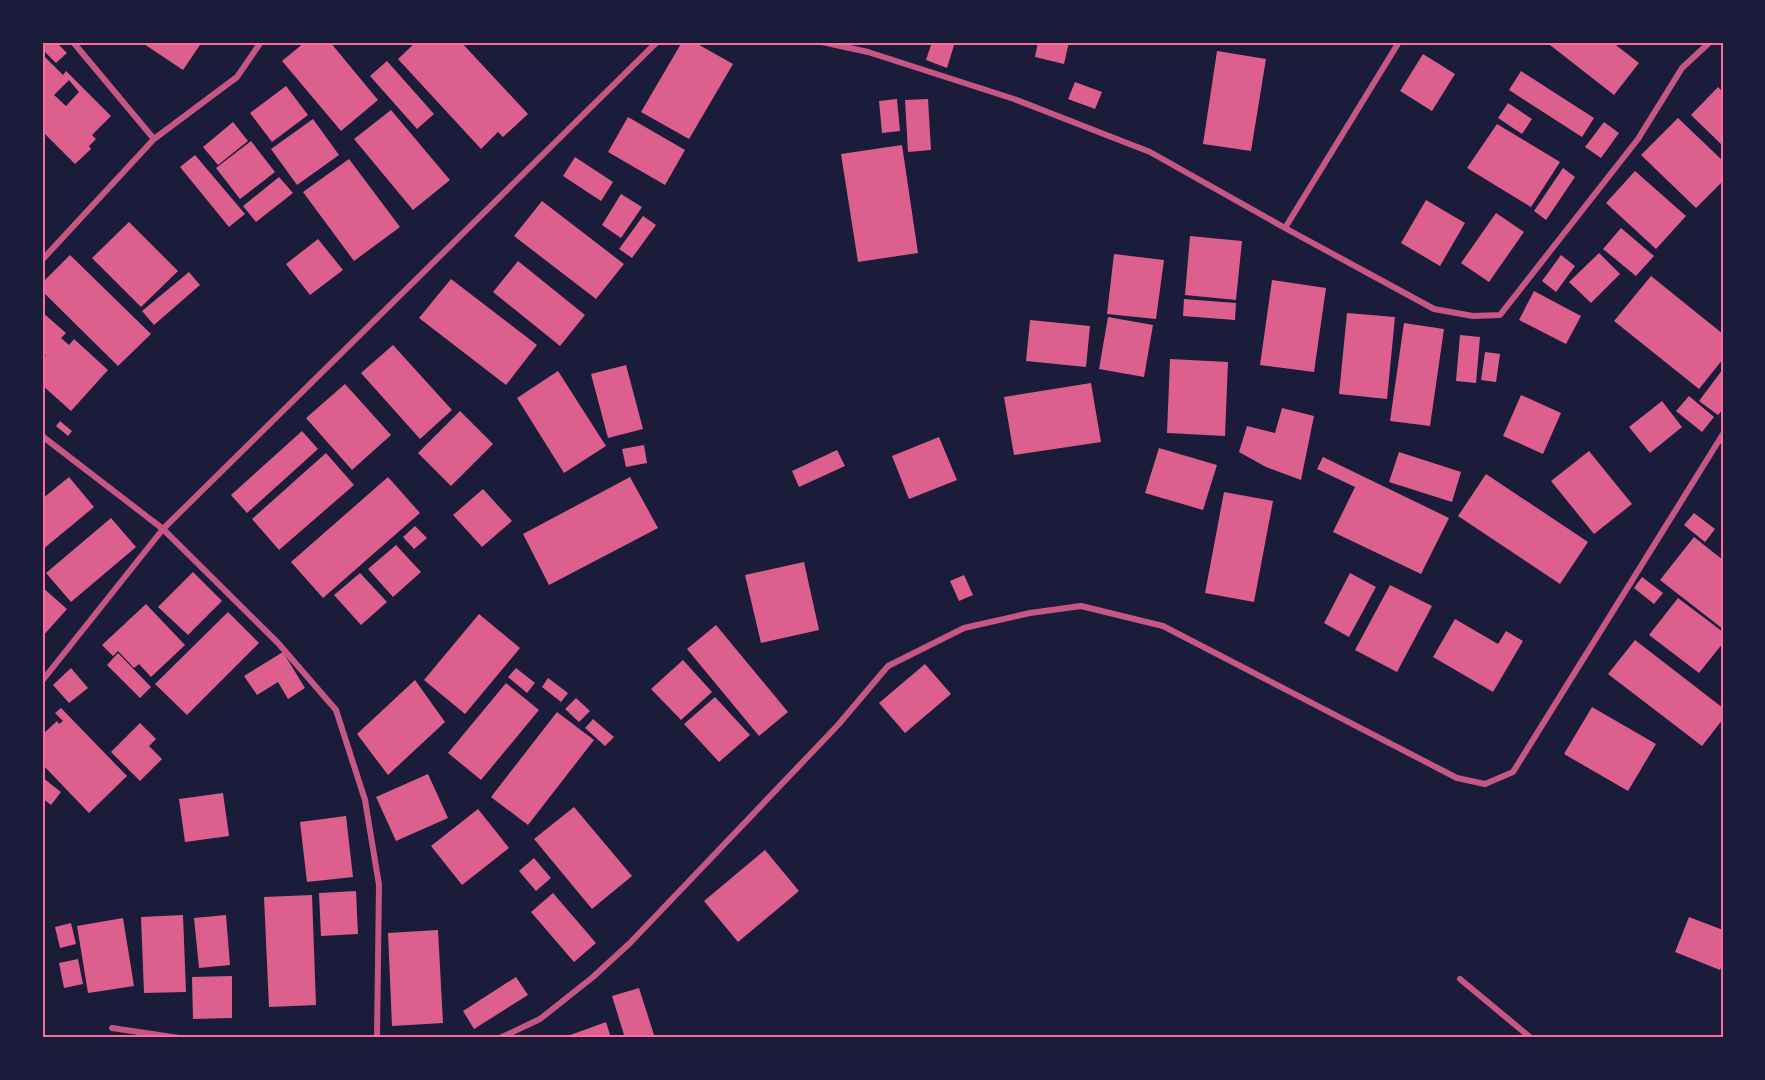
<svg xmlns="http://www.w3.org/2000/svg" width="1765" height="1080" viewBox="0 0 1765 1080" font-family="'Archivo Narrow',sans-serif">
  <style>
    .building { fill: #dd5f8e; fill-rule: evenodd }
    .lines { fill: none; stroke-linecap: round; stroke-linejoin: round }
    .minor { stroke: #c65784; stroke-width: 6 }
    .neatline { fill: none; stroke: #ff6b9d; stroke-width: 2 }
  </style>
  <rect width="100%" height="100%" fill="#1b1b3a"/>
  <path class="building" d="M 42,42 L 56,42 L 67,53 L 56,63 L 42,49 Z
    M 141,42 L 202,42 L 183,70 Z
    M 305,42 L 330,42 L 378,100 L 341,131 L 282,61 Z
    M 416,42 L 461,42 L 528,114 L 503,137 L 498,132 L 481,149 L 398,59 Z
    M 682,42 L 694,42 L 733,64 L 689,139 L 641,112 Z
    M 932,42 L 955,42 L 947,68 L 926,60 Z
    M 1038,42 L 1069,42 L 1064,64 L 1035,57 Z
    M 1552,42 L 1612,42 L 1639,63 L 1614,95 L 1550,45 Z
    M 1217,51 L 1266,59 L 1251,151 L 1203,144 Z
    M 42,54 L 63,75 L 66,71 L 111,116 L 92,135 L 96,139 L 89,146 L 91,149 L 75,164 L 42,131 ZM 69,80 L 79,92 L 66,106 L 54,95 Z
    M 1423,54 L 1455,74 L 1432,111 L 1400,91 Z
    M 387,61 L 434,114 L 417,129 L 370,76 Z
    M 1521,71 L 1594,118 L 1582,137 L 1509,90 Z
    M 1075,82 L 1102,92 L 1095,109 L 1068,99 Z
    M 286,86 L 308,115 L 272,142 L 250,113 Z
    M 1718,87 L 1723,92 L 1723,146 L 1691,115 Z
    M 897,99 L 900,131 L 882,133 L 879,101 Z
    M 928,99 L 931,150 L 908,152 L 905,100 Z
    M 1508,103 L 1532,119 L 1522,134 L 1498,118 Z
    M 391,110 L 450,180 L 413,210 L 354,139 Z
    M 628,117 L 685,150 L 665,185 L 608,152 Z
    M 1678,118 L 1723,161 L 1723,181 L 1696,208 L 1641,155 Z
    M 313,119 L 339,155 L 297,185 L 271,149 Z
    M 233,122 L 248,141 L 218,165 L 203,147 Z
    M 1604,122 L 1619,133 L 1601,158 L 1585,147 Z
    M 1497,124 L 1560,162 L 1531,207 L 1467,168 Z
    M 251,141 L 275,172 L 240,199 L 216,168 Z
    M 902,145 L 918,253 L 858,262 L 841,154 Z
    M 195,155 L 245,214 L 229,227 L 180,167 Z
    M 575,157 L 613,182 L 601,201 L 563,176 Z
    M 349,159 L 400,227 L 354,261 L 303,192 Z
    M 1563,168 L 1575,177 L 1546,220 L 1534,211 Z
    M 1635,171 L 1686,216 L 1656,249 L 1606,203 Z
    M 279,177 L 293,193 L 256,222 L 243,206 Z
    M 621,194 L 642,207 L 621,238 L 602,225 Z
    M 1426,200 L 1465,223 L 1440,266 L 1401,243 Z
    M 542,201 L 624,264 L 596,299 L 514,236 Z
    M 1496,213 L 1524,232 L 1489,282 L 1461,263 Z
    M 643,216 L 656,225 L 632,258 L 619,249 Z
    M 129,222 L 178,271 L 141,307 L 92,258 Z
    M 1621,228 L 1654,256 L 1636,276 L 1603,249 Z
    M 1190,236 L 1242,241 L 1236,300 L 1185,295 Z
    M 318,239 L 343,270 L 310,295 L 286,264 Z
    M 1599,253 L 1620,274 L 1591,303 L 1569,282 Z
    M 1114,254 L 1164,260 L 1156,319 L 1107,314 Z
    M 70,255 L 151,334 L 118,366 L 42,291 L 42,283 Z
    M 1561,255 L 1575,266 L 1556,292 L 1542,281 Z
    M 518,261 L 585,315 L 560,346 L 493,292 Z
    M 189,272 L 200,285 L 154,325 L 142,311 Z
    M 1651,276 L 1723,334 L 1723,359 L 1699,389 L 1614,321 Z
    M 451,279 L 537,345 L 506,385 L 419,318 Z
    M 1272,280 L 1326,288 L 1314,372 L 1260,365 Z
    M 1534,291 L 1581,316 L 1566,344 L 1519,320 Z
    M 1184,299 L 1236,303 L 1235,320 L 1183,316 Z
    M 42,312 L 66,333 L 61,338 L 69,345 L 74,339 L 108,370 L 71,411 L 42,385 L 42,359 L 46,355 L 42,352 Z
    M 1347,313 L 1395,317 L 1387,399 L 1339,394 Z
    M 1108,317 L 1153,325 L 1144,377 L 1099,369 Z
    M 1030,320 L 1090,326 L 1086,367 L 1026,361 Z
    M 1404,323 L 1444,329 L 1430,426 L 1390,421 Z
    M 1460,335 L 1480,337 L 1476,383 L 1456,381 Z
    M 393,345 L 452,410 L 420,439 L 361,373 Z
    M 1485,352 L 1500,354 L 1496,382 L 1481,380 Z
    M 1170,359 L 1228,362 L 1225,436 L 1167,433 Z
    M 626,365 L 643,429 L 608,438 L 591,374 Z
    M 1723,369 L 1723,409 L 1718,415 L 1699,401 Z
    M 558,371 L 606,446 L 564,473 L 517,398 Z
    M 1091,383 L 1101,442 L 1014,455 L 1004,397 Z
    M 345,384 L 391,435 L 352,470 L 306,418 Z
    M 1521,395 L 1561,413 L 1543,454 L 1503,436 Z
    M 1689,396 L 1714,417 L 1702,432 L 1676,411 Z
    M 1662,401 L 1682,427 L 1650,453 L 1629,427 Z
    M 1282,408 L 1314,416 L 1301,480 L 1266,467 L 1239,452 L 1247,426 L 1275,433 Z
    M 460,411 L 493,444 L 451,486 L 418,453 Z
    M 60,421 L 72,431 L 68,436 L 56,426 Z
    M 302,431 L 318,449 L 247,513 L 231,495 Z
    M 939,437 L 957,480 L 909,499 L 892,456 Z
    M 644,445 L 647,463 L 626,467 L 622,449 Z
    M 1159,448 L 1217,465 L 1203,510 L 1145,493 Z
    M 837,450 L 845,466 L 799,487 L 792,471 Z
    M 1589,451 L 1632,504 L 1594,534 L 1551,481 Z
    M 1399,452 L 1461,472 L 1452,502 L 1389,482 Z
    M 326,453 L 354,485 L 279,550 L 252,519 Z
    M 1323,457 L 1449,518 L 1421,574 L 1333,532 L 1355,487 L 1317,469 Z
    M 1486,474 L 1588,542 L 1560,584 L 1458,516 Z
    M 69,477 L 94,507 L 42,550 L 42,499 Z
    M 388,477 L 420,513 L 323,598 L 291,562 Z
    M 630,477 L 658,528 L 549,585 L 523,534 Z
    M 483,489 L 512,521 L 482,547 L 453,515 Z
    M 1224,492 L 1273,501 L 1254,602 L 1205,593 Z
    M 1694,513 L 1715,529 L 1705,542 L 1684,525 Z
    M 111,518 L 136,547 L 71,602 L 46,573 Z
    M 415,526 L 427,538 L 414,549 L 403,537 Z
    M 1694,537 L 1723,560 L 1723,629 L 1660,580 Z
    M 396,545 L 421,572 L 393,597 L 368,569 Z
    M 804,562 L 819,630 L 761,643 L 745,575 Z
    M 193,572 L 222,601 L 188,635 L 158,607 Z
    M 360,573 L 387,602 L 361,625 L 334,595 Z
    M 1350,573 L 1376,587 L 1349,637 L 1324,623 Z
    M 964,575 L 973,595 L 959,601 L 950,581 Z
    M 1642,577 L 1663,593 L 1654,604 L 1634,588 Z
    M 1390,585 L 1432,606 L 1397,672 L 1355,650 Z
    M 42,587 L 67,609 L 42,637 Z
    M 1678,598 L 1723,632 L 1723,643 L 1699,673 L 1649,635 Z
    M 146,604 L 185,645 L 151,677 L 139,664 L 134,668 L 118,651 L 113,656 L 102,645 Z
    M 228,612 L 259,643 L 187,715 L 155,684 Z
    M 479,614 L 520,648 L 465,714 L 424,680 Z
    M 1455,619 L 1498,644 L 1506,631 L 1523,641 L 1493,692 L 1433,657 Z
    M 716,625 L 788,712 L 759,736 L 687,649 Z
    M 1635,640 L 1723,708 L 1723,719 L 1702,746 L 1608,674 Z
    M 283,652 L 305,688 L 288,699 L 278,682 L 257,695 L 244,676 Z
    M 118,653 L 151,687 L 140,698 L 107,665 Z
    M 683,660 L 712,692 L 681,720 L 651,689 Z
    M 925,664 L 951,694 L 905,733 L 879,703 Z
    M 71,668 L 88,688 L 69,703 L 53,685 Z
    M 516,668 L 535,683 L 527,693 L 508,677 Z
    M 548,678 L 568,693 L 561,702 L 542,687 Z
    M 415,680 L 445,722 L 388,775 L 357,734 Z
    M 506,683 L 539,710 L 481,780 L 448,753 Z
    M 715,697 L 750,735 L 719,762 L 684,724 Z
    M 576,698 L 590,711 L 579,722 L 565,709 Z
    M 1592,707 L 1656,744 L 1628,791 L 1564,754 Z
    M 61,708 L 127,776 L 89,813 L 42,764 L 42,735 L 57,721 L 59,724 L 63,721 L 55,713 Z
    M 557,712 L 594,740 L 528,825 L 491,797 Z
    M 593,719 L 614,737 L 605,746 L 585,728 Z
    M 140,723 L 156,739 L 149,746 L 162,759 L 140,781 L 111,752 Z
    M 428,774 L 448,818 L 396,841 L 376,797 Z
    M 42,777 L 61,792 L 51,805 L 42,798 Z
    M 223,793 L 229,836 L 185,842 L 179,799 Z
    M 574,807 L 632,876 L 592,909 L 534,839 Z
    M 478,809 L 509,848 L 462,885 L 431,846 Z
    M 346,816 L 353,877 L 307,882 L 300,822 Z
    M 765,850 L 799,891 L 738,942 L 704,901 Z
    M 534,858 L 551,878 L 536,891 L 519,871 Z
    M 356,891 L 358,934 L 321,936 L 319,893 Z
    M 553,893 L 596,943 L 574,962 L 531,912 Z
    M 312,895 L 316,1005 L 269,1007 L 264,897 Z
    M 183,915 L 186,992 L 144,993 L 141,917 Z
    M 226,915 L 230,965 L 199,968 L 194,918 Z
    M 1689,917 L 1723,930 L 1723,963 L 1720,970 L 1675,952 Z
    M 123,918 L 134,986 L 88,993 L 77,926 Z
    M 71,923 L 76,944 L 60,948 L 55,927 Z
    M 438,930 L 443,1023 L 392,1026 L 388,933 Z
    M 78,959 L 83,984 L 64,988 L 59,963 Z
    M 232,976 L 232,1018 L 193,1019 L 192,977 Z
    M 516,977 L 528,995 L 474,1029 L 463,1011 Z
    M 639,988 L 655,1038 L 625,1038 L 612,996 Z
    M 606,1022 L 611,1038 L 562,1038 Z"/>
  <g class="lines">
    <path class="minor" d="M 73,42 L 154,139
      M 822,42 L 868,52 L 1014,99 L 1150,152 L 1285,228 L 1434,309 L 1473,316 L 1500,315 L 1638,139 L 1682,68 L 1710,42
      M 1285,228 L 1399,42
      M 42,260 L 154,139 L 237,77 L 261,42
      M 42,436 L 163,529 L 42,681
      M 1460,979 L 1531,1038
      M 112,1028 L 179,1038
      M 377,1038 L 379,885 L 365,800 L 336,710 L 278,643 L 163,529 L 657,42
      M 500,1038 L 540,1019 L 593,977 L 630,943 L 838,725 L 888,666 L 964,628 L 1030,613 L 1081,606 L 1163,626 L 1457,778 L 1485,784 L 1513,772 L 1723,434"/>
  </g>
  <rect width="1765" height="1080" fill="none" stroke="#1b1b3a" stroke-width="87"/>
  <rect x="44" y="44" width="1678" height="992" class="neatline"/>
</svg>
